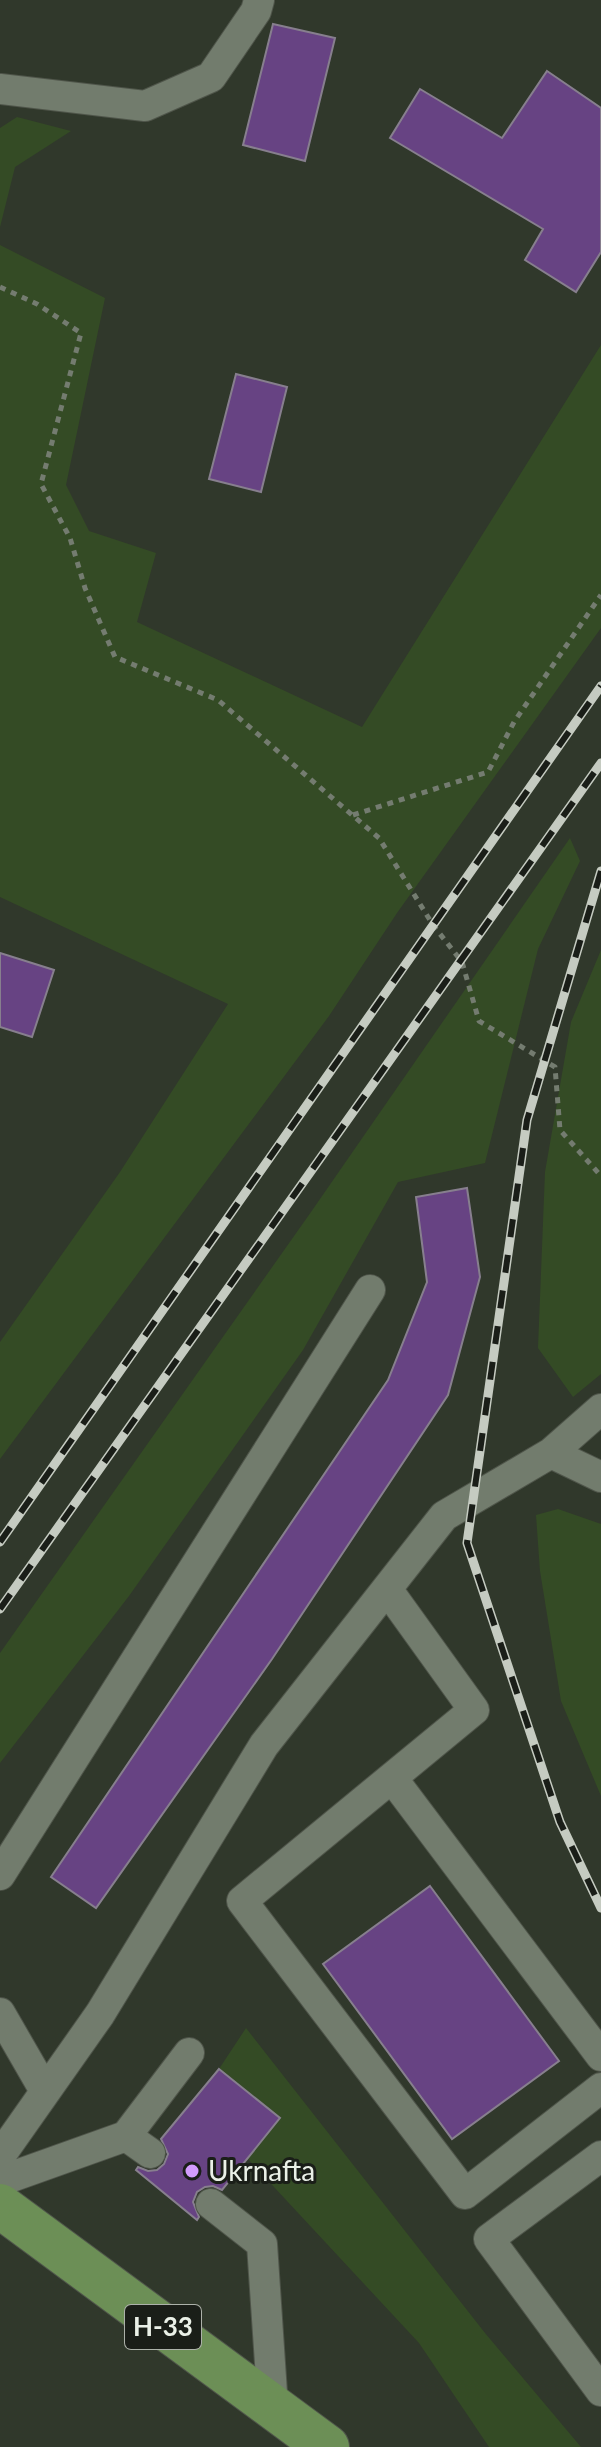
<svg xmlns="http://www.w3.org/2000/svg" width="601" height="2447" viewBox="0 0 601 2447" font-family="Lato,sans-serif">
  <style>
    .green { fill: #344b25 }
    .building { fill: #674383; stroke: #877f8e; stroke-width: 2 }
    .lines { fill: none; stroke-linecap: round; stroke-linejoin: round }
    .service-casing { stroke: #4f554a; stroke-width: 32 }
    .primary-casing { stroke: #4f554a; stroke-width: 46 }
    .path { stroke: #747c70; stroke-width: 5; stroke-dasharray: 6 6; stroke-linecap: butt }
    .service { stroke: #727c6d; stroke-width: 30 }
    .primary { stroke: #6c8f56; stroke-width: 44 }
    .rail-casing { stroke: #c5cbc1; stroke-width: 9 }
    .rail { stroke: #1a1e18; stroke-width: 6; stroke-dasharray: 18; stroke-linecap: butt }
    .poi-dot { fill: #d39cfd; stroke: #1a1e18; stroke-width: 3 }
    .labels { text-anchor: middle; stroke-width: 6; stroke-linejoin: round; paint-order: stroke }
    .shield { fill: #1a1e18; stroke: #acb1a9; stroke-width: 2 }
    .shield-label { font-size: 26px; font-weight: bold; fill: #eaf0e7 }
    .poi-label { font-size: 28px; fill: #eaf0e7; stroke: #1a1e18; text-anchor: start }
  </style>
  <rect width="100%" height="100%" fill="#30382b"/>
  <path class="green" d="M 17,117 L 71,131 L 15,167 L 0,227 L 0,128 Z
    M 0,245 L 105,298 L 66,485 L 89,531 L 156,553 L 137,622 L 362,727 L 601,345 L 601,628 L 397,913 L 329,1016 L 0,1459 L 0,1342 L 120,1172 L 228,1004 L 0,897 Z
    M 570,838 L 580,861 L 538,949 L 485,1163 L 398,1182 L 303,1350 L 129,1596 L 0,1763 L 0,1653 L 311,1212 Z
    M 601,950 L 601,1374 L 573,1397 L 538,1348 L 545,1172 L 571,1022 Z
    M 558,1509 L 601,1524 L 601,1796 L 561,1701 L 540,1571 L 536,1515 Z
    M 246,2028 L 485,2333 L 581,2447 L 489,2447 L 419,2343 L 247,2158 L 280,2118 L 219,2069 Z"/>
  <path class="building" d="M 273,24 L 335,38 L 305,161 L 243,145 Z
    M 547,71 L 601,108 L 601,252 L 576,292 L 525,260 L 543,229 L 390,138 L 420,89 L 502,138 Z
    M 236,374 L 287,387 L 261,492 L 209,479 Z
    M 0,953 L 54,970 L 32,1037 L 0,1027 Z
    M 467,1188 L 480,1277 L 448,1395 L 272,1659 L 96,1908 L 51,1877 L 388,1380 L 427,1282 L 416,1197 Z
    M 430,1886 L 559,2061 L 452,2139 L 323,1964 Z
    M 219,2069 L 280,2118 L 222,2190 L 213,2186 L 205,2187 L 197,2192 L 193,2202 L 199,2217 L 197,2220 L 136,2170 L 138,2167 L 148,2171 L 157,2170 L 164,2164 L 168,2154 L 161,2139 Z"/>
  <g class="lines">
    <defs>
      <path id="service" d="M 0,89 L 145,106 L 211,77 L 256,11 L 259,0
        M 551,1453 L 601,1477
        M 387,1589 L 474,1710 L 242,1901 L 465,2194 L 601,2088
        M 392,1778 L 601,2056
        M 0,1875 L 370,1290
        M 0,2013 L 45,2091
        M 126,2136 L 189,2053
        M 0,2156 L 100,2014 L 264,1745 L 444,1516 L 551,1453 L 601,1409
        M 601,2156 L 489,2239 L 601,2391
        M 0,2181 L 126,2136 L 150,2153
        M 211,2204 L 262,2244 L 273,2408"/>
      <path id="primary" d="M 0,2206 L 327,2447"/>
    </defs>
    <use href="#service" class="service-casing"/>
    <use href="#primary" class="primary-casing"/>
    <path class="path" d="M 0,287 L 37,304 L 81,333 L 41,484 L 70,538 L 85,588 L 115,657 L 218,700 L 379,838 L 433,925 L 462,962 L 479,1021 L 555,1067 L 560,1130 L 601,1176
      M 353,815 L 488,772 L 514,722 L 601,595"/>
    <use href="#service" class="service"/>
    <use href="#primary" class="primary"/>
    <defs>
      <path id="rail" d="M 601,871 L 527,1120 L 467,1543 L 560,1822 L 601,1908
        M 0,1542 L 601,686
        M 0,1609 L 601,763"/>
    </defs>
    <use href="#rail" class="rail-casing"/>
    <use href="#rail" class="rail"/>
  </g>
  <circle class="poi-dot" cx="192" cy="2171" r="8"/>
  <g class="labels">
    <rect class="shield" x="125" y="2305" width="76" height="44" rx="6"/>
    <g class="shield-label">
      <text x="163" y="2336">Н-33</text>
    </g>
    <g class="poi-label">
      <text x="208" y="2181">Ukrnafta</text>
    </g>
  </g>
</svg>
